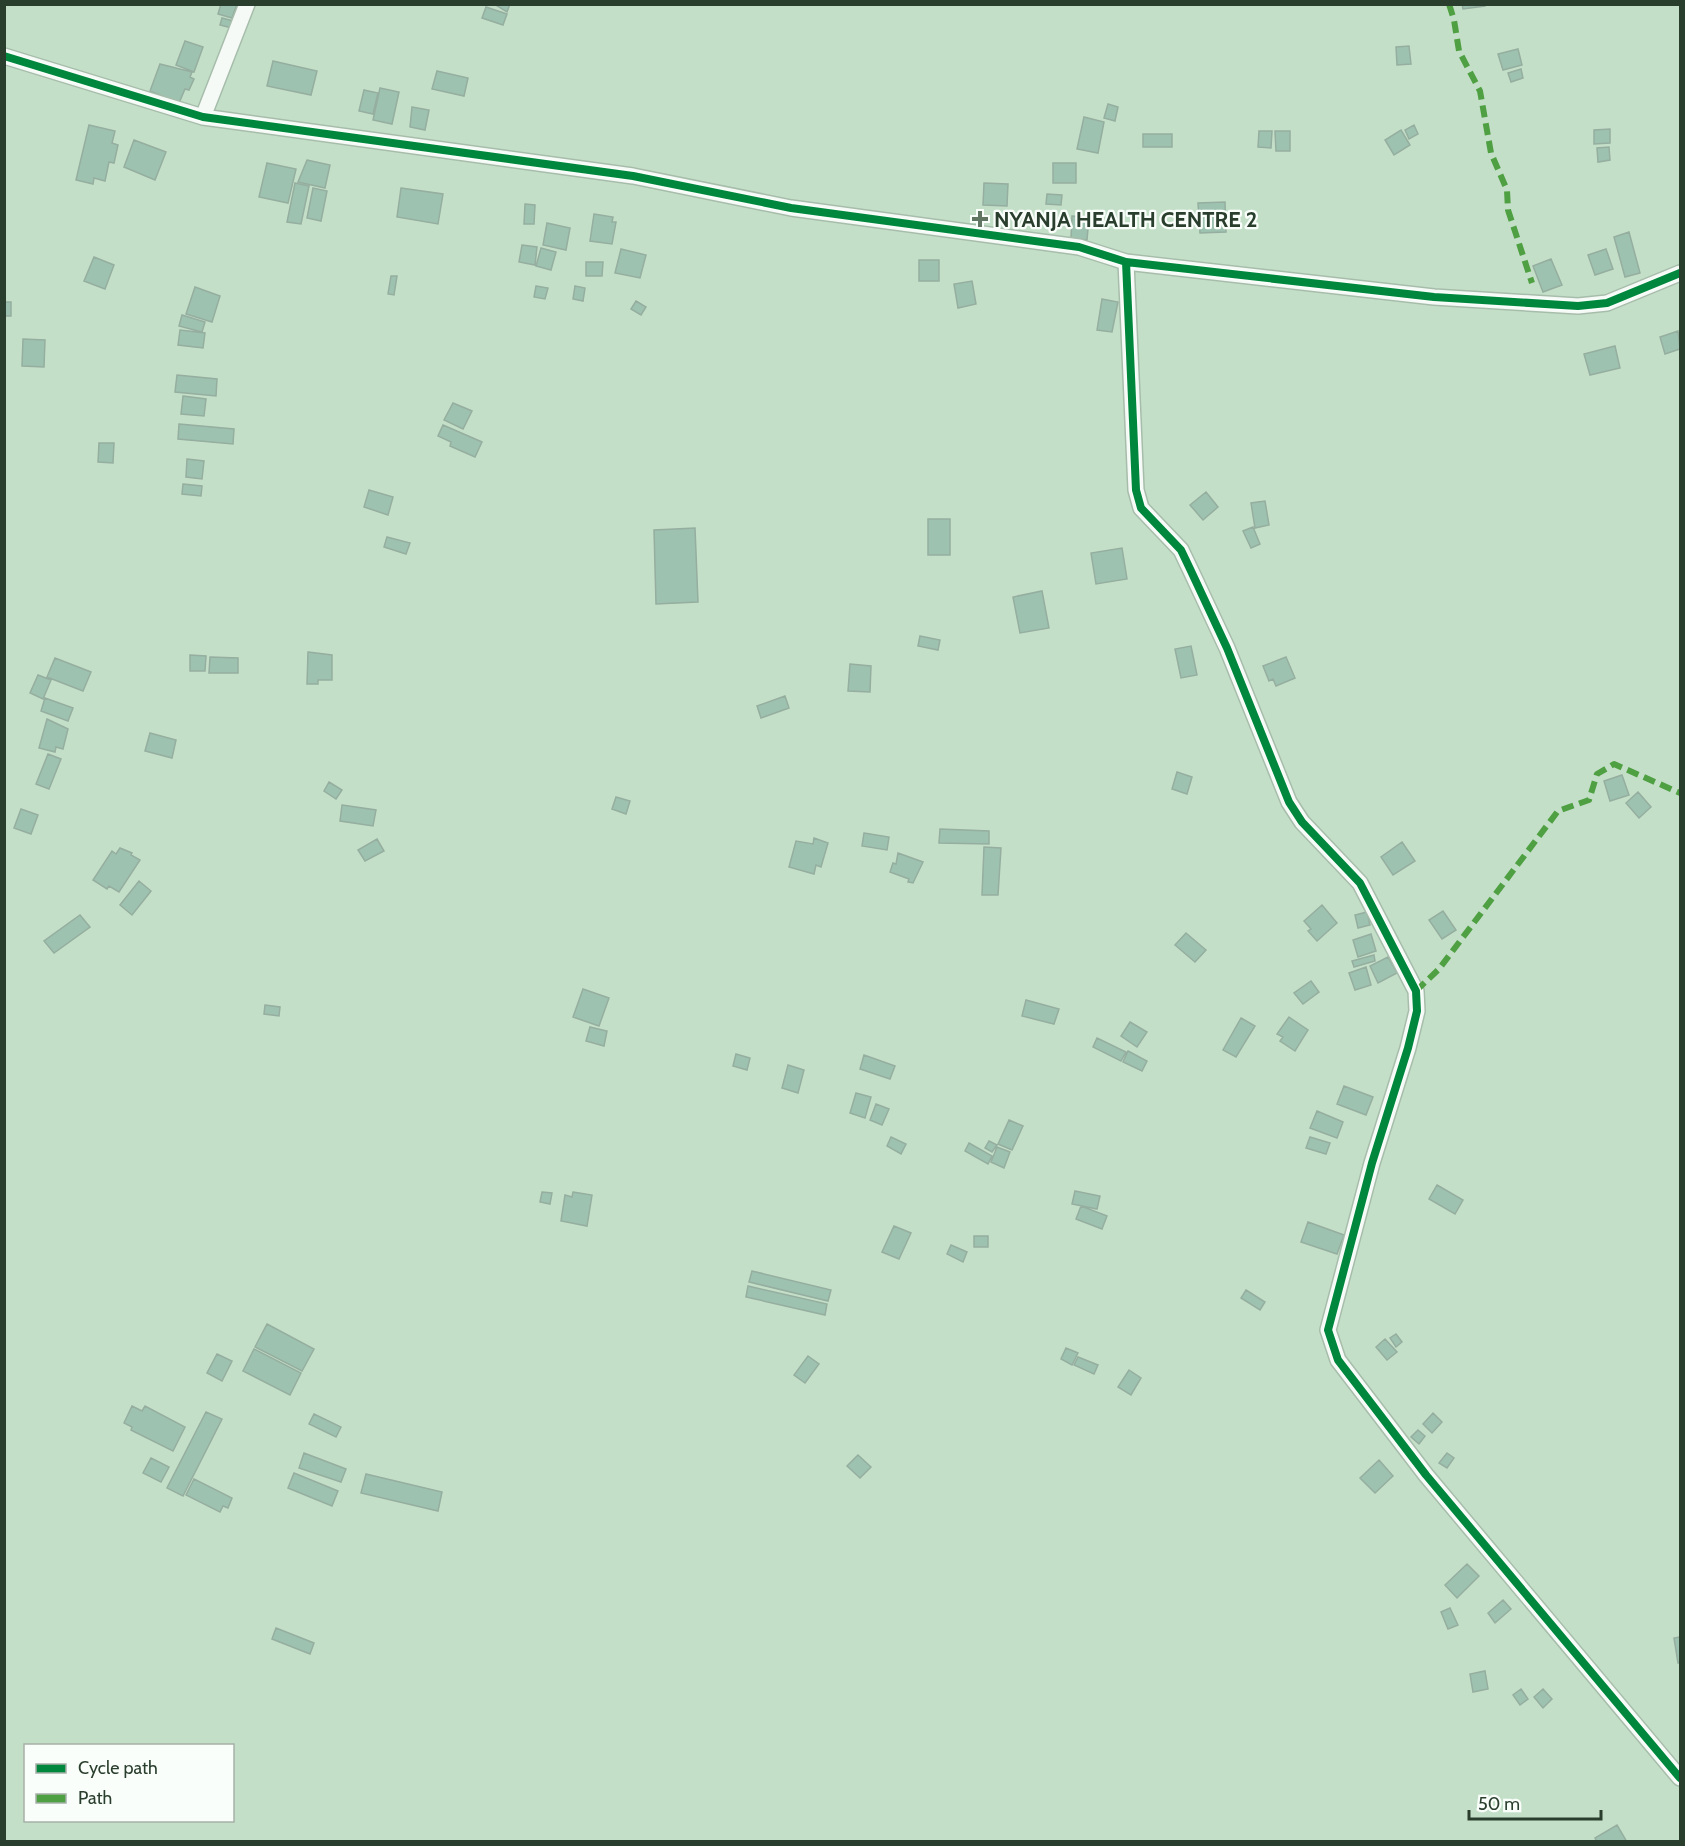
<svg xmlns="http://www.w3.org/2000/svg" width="1685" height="1846" viewBox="0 0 1685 1846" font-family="Cabin,sans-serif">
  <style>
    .building { fill: #9ec2b0; stroke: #95ae9f; stroke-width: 1.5 }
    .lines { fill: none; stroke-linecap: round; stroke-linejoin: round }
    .minor-casing { stroke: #a7bdab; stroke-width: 18 }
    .minor { stroke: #f6faf7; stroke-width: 15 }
    .quiet { stroke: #4fa042; stroke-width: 6; stroke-dasharray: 12 6; stroke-linecap: butt }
    .cycleway-casing { stroke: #f9fefa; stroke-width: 11 }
    .cycleway { stroke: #00873e; stroke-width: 8 }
    .poi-dot { fill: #607663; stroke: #f9fefa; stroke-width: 2 }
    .labels { text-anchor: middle; stroke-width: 4.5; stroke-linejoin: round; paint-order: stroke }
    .poi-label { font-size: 22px; font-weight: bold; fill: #2a3e2d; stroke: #f9fefa; text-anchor: start }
  </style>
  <rect width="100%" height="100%" fill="#c4dfc8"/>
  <path class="building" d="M 221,4 L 237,4 L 232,18 L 218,14 Z
    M 494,4 L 510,4 L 507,12 Z
    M 1462,4 L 1485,4 L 1485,6 L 1463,9 Z
    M 486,7 L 507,14 L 503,25 L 482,18 Z
    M 222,18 L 234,21 L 232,28 L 220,25 Z
    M 185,41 L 203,47 L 194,72 L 176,65 Z
    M 1409,46 L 1411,64 L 1397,65 L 1396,47 Z
    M 1518,49 L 1522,65 L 1503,70 L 1498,54 Z
    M 273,61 L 317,71 L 311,95 L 267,86 Z
    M 160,64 L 192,72 L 190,77 L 194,79 L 189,90 L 185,89 L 179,103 L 150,91 Z
    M 1521,69 L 1523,78 L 1511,82 L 1508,73 Z
    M 437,71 L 468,78 L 464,96 L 432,89 Z
    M 380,88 L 399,92 L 392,124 L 373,120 Z
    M 364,90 L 378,93 L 373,114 L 359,111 Z
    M 1108,104 L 1118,107 L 1115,121 L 1104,118 Z
    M 412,107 L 429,110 L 425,130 L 410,127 Z
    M 1084,117 L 1104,122 L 1098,153 L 1077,149 Z
    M 89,125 L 115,131 L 112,143 L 118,145 L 114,163 L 109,162 L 105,181 L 94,178 L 93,184 L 76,180 Z
    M 1414,125 L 1418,134 L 1409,139 L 1405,130 Z
    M 1610,129 L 1610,143 L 1594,144 L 1594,130 Z
    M 1401,130 L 1410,145 L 1394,155 L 1385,140 Z
    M 1259,131 L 1272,131 L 1271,148 L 1258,147 Z
    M 1275,131 L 1290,131 L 1290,151 L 1276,151 Z
    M 1143,134 L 1172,134 L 1172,147 L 1143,147 Z
    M 134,140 L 166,152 L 155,180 L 124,167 Z
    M 1609,147 L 1610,160 L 1598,162 L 1597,148 Z
    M 307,160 L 330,165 L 325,188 L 298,182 Z
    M 267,163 L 296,169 L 288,203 L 259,197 Z
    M 1053,163 L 1076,163 L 1076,183 L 1053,183 Z
    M 295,183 L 309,186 L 301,224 L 287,222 Z
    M 984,183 L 1008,184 L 1007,206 L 983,205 Z
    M 313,188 L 327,191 L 321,221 L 307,218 Z
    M 401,188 L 443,194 L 438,224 L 397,217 Z
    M 1047,194 L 1062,195 L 1061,205 L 1046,204 Z
    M 1225,202 L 1226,232 L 1200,233 L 1198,203 Z
    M 525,204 L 535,205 L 534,224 L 524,224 Z
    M 594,214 L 613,217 L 612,222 L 616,222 L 612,244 L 590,241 Z
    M 1072,216 L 1089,217 L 1087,240 L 1071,238 Z
    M 547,223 L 570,228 L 566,250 L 543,245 Z
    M 1629,232 L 1640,273 L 1625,277 L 1614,237 Z
    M 522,245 L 537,247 L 535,265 L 519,262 Z
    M 541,248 L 556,252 L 551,270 L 536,266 Z
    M 621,249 L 646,255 L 640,278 L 615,273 Z
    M 1606,249 L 1613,269 L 1595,275 L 1588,255 Z
    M 94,257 L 114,265 L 105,289 L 84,281 Z
    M 1551,259 L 1562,285 L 1543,292 L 1533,266 Z
    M 919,260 L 939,260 L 939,281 L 919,281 Z
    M 586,262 L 603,262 L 602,276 L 586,276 Z
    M 391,276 L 397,276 L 394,295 L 388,294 Z
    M 972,281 L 976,304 L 958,308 L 954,284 Z
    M 536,286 L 548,288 L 545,299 L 534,297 Z
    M 575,286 L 585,288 L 583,301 L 573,299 Z
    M 195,287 L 220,296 L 212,322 L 186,314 Z
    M 1102,299 L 1118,302 L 1112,332 L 1097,330 Z
    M 636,301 L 646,307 L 641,315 L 631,309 Z
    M 4,302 L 11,302 L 11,316 L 4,316 Z
    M 182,315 L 205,322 L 202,332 L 179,326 Z
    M 180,330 L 205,333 L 203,348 L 178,345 Z
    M 1678,331 L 1680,349 L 1665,354 L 1660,337 Z
    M 23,339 L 45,340 L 44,367 L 22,366 Z
    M 1615,346 L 1620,368 L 1590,375 L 1584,354 Z
    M 177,375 L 217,379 L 216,396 L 175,392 Z
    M 183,396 L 206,399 L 204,416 L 181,414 Z
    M 453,403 L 472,411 L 463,429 L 444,420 Z
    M 179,424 L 234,429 L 233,444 L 178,439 Z
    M 443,425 L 482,442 L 475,457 L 450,446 L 451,442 L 438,436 Z
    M 99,443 L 114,443 L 113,463 L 98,462 Z
    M 187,459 L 204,461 L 202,479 L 186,477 Z
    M 183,484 L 202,486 L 201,496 L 182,494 Z
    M 369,490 L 393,497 L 388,515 L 364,507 Z
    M 1206,492 L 1218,507 L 1203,520 L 1190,505 Z
    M 1265,501 L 1269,525 L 1255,528 L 1251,503 Z
    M 928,519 L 950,519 L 950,555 L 928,555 Z
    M 1253,527 L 1260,544 L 1251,548 L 1243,531 Z
    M 695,528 L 698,602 L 656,604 L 654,530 Z
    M 387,537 L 410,543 L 406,554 L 384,547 Z
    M 1122,548 L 1127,579 L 1096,584 L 1091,553 Z
    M 1042,591 L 1049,628 L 1020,633 L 1013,597 Z
    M 920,636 L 940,640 L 938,650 L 918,646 Z
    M 1191,646 L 1197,675 L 1181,678 L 1175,649 Z
    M 308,652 L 332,655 L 332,680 L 318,680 L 318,684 L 307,684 Z
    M 190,655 L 206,656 L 205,671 L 190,671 Z
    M 210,657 L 238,658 L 238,673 L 209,673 Z
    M 1286,657 L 1295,678 L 1276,686 L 1273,679 L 1269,681 L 1263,666 Z
    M 55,658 L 91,672 L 83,691 L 47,677 Z
    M 850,664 L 871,666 L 870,692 L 848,691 Z
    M 38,675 L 51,680 L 43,699 L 30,693 Z
    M 785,696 L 789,708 L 761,718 L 757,706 Z
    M 45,698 L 73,708 L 68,721 L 41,711 Z
    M 47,719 L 68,729 L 63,749 L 56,747 L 55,752 L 39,748 Z
    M 150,733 L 176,740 L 172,758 L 145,751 Z
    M 48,754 L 61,759 L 49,789 L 36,784 Z
    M 1177,772 L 1192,777 L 1187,794 L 1172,789 Z
    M 1622,775 L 1629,795 L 1610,801 L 1604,781 Z
    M 329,782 L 342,790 L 336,799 L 324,791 Z
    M 1638,792 L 1651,807 L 1639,818 L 1626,803 Z
    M 616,797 L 630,801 L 626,814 L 612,809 Z
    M 342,805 L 376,810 L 373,826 L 340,821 Z
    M 21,809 L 38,815 L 31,834 L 14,828 Z
    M 940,829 L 989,831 L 989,844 L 939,843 Z
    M 864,833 L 889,837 L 887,850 L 862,846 Z
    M 814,838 L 828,843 L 821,867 L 816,865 L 814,874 L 789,867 L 796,841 L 813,844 Z
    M 377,839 L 384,851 L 365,861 L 358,850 Z
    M 1402,842 L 1415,861 L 1393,875 L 1381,857 Z
    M 984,847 L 1001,848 L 998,895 L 982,895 Z
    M 120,848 L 132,853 L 131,855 L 140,860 L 119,892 L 109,886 L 107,889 L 93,880 L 112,851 L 116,854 Z
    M 898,853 L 923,862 L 913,883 L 908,882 L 909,879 L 890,872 L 893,863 L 896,864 Z
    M 139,881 L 151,891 L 132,915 L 120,905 Z
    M 1322,905 L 1337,923 L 1317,941 L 1308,931 L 1311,929 L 1304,921 Z
    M 1443,911 L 1456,930 L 1442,939 L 1429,920 Z
    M 1367,912 L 1370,925 L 1358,928 L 1355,915 Z
    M 80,915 L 90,927 L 54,953 L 44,941 Z
    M 1186,933 L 1206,950 L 1195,962 L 1175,945 Z
    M 1371,934 L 1376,951 L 1358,957 L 1353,940 Z
    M 1374,955 L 1375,961 L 1354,967 L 1352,961 Z
    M 1388,957 L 1397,973 L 1378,983 L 1370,966 Z
    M 1366,967 L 1371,985 L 1355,990 L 1349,973 Z
    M 1311,981 L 1319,992 L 1303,1004 L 1294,993 Z
    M 583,989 L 609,998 L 599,1026 L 573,1017 Z
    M 1026,1000 L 1059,1009 L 1054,1024 L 1022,1016 Z
    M 265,1005 L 280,1007 L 279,1016 L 264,1014 Z
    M 1289,1017 L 1308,1030 L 1295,1051 L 1280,1041 L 1283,1037 L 1277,1034 Z
    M 1241,1018 L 1255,1026 L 1236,1057 L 1223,1050 Z
    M 1130,1022 L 1147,1032 L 1137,1047 L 1121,1036 Z
    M 590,1027 L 607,1031 L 604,1046 L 586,1041 Z
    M 1097,1038 L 1126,1052 L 1121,1061 L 1093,1047 Z
    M 1128,1051 L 1147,1061 L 1142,1071 L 1123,1062 Z
    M 736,1054 L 750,1058 L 747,1070 L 733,1066 Z
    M 864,1055 L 895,1066 L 890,1079 L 860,1069 Z
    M 788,1065 L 804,1070 L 798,1093 L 782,1088 Z
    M 1344,1086 L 1373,1097 L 1366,1115 L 1337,1104 Z
    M 856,1093 L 871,1097 L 865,1118 L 850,1113 Z
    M 876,1104 L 889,1109 L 882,1125 L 870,1120 Z
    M 1317,1111 L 1343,1122 L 1337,1138 L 1310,1128 Z
    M 1009,1120 L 1023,1126 L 1012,1150 L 998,1144 Z
    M 891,1137 L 906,1144 L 901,1154 L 887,1146 Z
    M 1310,1137 L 1330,1143 L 1326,1154 L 1306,1148 Z
    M 989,1141 L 997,1145 L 992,1152 L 985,1148 Z
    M 969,1143 L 992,1156 L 988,1164 L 965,1151 Z
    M 997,1147 L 1010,1152 L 1004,1168 L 991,1162 Z
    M 1437,1185 L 1463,1200 L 1455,1214 L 1429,1199 Z
    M 1075,1191 L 1100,1196 L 1097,1209 L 1072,1204 Z
    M 542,1192 L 552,1193 L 550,1204 L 540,1202 Z
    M 573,1192 L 592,1195 L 587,1226 L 561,1221 L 565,1195 L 572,1197 Z
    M 1081,1206 L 1107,1216 L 1102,1229 L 1076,1219 Z
    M 1308,1222 L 1344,1235 L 1337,1254 L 1301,1242 Z
    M 894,1226 L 911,1233 L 899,1259 L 882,1252 Z
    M 974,1236 L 988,1236 L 988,1247 L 974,1247 Z
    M 951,1245 L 967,1252 L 963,1262 L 947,1254 Z
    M 752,1271 L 831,1290 L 828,1301 L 749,1282 Z
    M 748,1286 L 827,1304 L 825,1315 L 746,1297 Z
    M 1246,1290 L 1265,1302 L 1260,1310 L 1241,1298 Z
    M 267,1324 L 314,1349 L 302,1371 L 255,1347 Z
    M 1396,1334 L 1402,1342 L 1396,1347 L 1390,1338 Z
    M 1385,1339 L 1397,1352 L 1387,1360 L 1376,1347 Z
    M 1066,1348 L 1078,1353 L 1072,1365 L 1061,1359 Z
    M 254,1349 L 301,1373 L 290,1395 L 243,1371 Z
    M 217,1354 L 232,1361 L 222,1381 L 207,1373 Z
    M 808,1356 L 819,1364 L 805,1383 L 794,1375 Z
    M 1078,1357 L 1098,1365 L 1094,1374 L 1074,1365 Z
    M 1129,1370 L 1141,1378 L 1131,1395 L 1118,1387 Z
    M 132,1406 L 142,1411 L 145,1406 L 185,1427 L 173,1451 L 131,1430 L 132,1427 L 124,1423 Z
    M 206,1412 L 222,1419 L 183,1496 L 167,1488 Z
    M 1433,1413 L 1442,1422 L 1432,1433 L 1423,1424 Z
    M 314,1414 L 341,1427 L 336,1437 L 309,1424 Z
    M 1418,1430 L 1425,1436 L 1419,1444 L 1411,1437 Z
    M 304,1453 L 346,1469 L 341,1482 L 299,1468 Z
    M 1447,1453 L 1454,1458 L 1447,1468 L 1439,1463 Z
    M 858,1455 L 871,1467 L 860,1478 L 847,1466 Z
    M 151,1458 L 169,1467 L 161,1482 L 143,1473 Z
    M 1379,1460 L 1393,1476 L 1375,1493 L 1360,1478 Z
    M 294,1473 L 338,1491 L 332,1506 L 288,1488 Z
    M 366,1474 L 442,1492 L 438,1511 L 361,1493 Z
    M 194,1479 L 232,1498 L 228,1508 L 223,1506 L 220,1512 L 186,1495 Z
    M 1467,1564 L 1479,1576 L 1457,1598 L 1445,1585 Z
    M 1503,1600 L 1511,1609 L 1495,1623 L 1488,1613 Z
    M 1450,1608 L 1458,1625 L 1448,1629 L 1441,1612 Z
    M 276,1628 L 314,1643 L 310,1654 L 272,1639 Z
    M 1680,1637 L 1680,1663 L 1678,1663 L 1674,1638 Z
    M 1485,1671 L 1488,1689 L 1473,1692 L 1470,1674 Z
    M 1521,1689 L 1528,1699 L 1520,1705 L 1513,1695 Z
    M 1543,1689 L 1552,1699 L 1543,1708 L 1534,1697 Z
    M 1617,1825 L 1627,1842 L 1597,1842 L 1595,1838 Z"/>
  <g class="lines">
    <defs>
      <path id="minor" d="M 4,56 L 203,117 L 633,176 L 791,208 L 1079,247 L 1126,262 L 1434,297 L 1578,306 L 1607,303 L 1680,273
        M 203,117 L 247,4
        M 1126,262 L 1136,490 L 1141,508 L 1181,550 L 1191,571 L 1227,648 L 1289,802 L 1302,822 L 1360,883 L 1416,991 L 1417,1011 L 1408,1048 L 1372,1163 L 1328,1330 L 1338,1360 L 1426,1475 L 1680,1778"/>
    </defs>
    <use href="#minor" class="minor-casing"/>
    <use href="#minor" class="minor"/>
    <path class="quiet" d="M 1449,4 L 1454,20 L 1459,51 L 1480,91 L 1491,153 L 1507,190 L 1508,210 L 1532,283
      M 1416,991 L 1439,969 L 1558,811 L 1589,800 L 1597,774 L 1614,764 L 1680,793"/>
    <defs>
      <path id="cycleway" d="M 4,56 L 203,117 L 633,176 L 791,208 L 1079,247 L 1126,262 L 1434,297 L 1578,306 L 1607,303 L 1680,273
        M 1126,262 L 1136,490 L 1141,508 L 1181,550 L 1191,571 L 1227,648 L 1289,802 L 1302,822 L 1360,883 L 1416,991 L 1417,1011 L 1408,1048 L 1372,1163 L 1328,1330 L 1338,1360 L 1426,1475 L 1680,1778"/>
    </defs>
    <use href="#cycleway" class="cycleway-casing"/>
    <use href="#cycleway" class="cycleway"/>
  </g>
  <path class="poi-dot" d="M977 210h6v6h6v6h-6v6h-6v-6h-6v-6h6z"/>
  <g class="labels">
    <g class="poi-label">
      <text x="994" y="227">NYANJA HEALTH CENTRE 2</text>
    </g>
  </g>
  <rect width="1685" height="1846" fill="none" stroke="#2a3e2d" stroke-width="12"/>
  <rect x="24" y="1744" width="210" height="78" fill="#f9fefa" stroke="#a6b1a8" stroke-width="1.5"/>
  <rect x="36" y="1764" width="30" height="9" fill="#00873e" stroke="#a6b1a8" stroke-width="1.5"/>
  <text x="78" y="1774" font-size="18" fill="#2a3e2d">Cycle path</text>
  <rect x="36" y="1794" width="30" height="9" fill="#4fa042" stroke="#a6b1a8" stroke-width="1.5"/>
  <text x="78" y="1804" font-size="18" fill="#2a3e2d">Path</text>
  <path d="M1469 1810v9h132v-9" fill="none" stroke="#2a3e2d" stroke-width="3"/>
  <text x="1478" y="1810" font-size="18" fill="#2a3e2d" stroke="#f9fefa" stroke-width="4.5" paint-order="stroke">50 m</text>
</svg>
